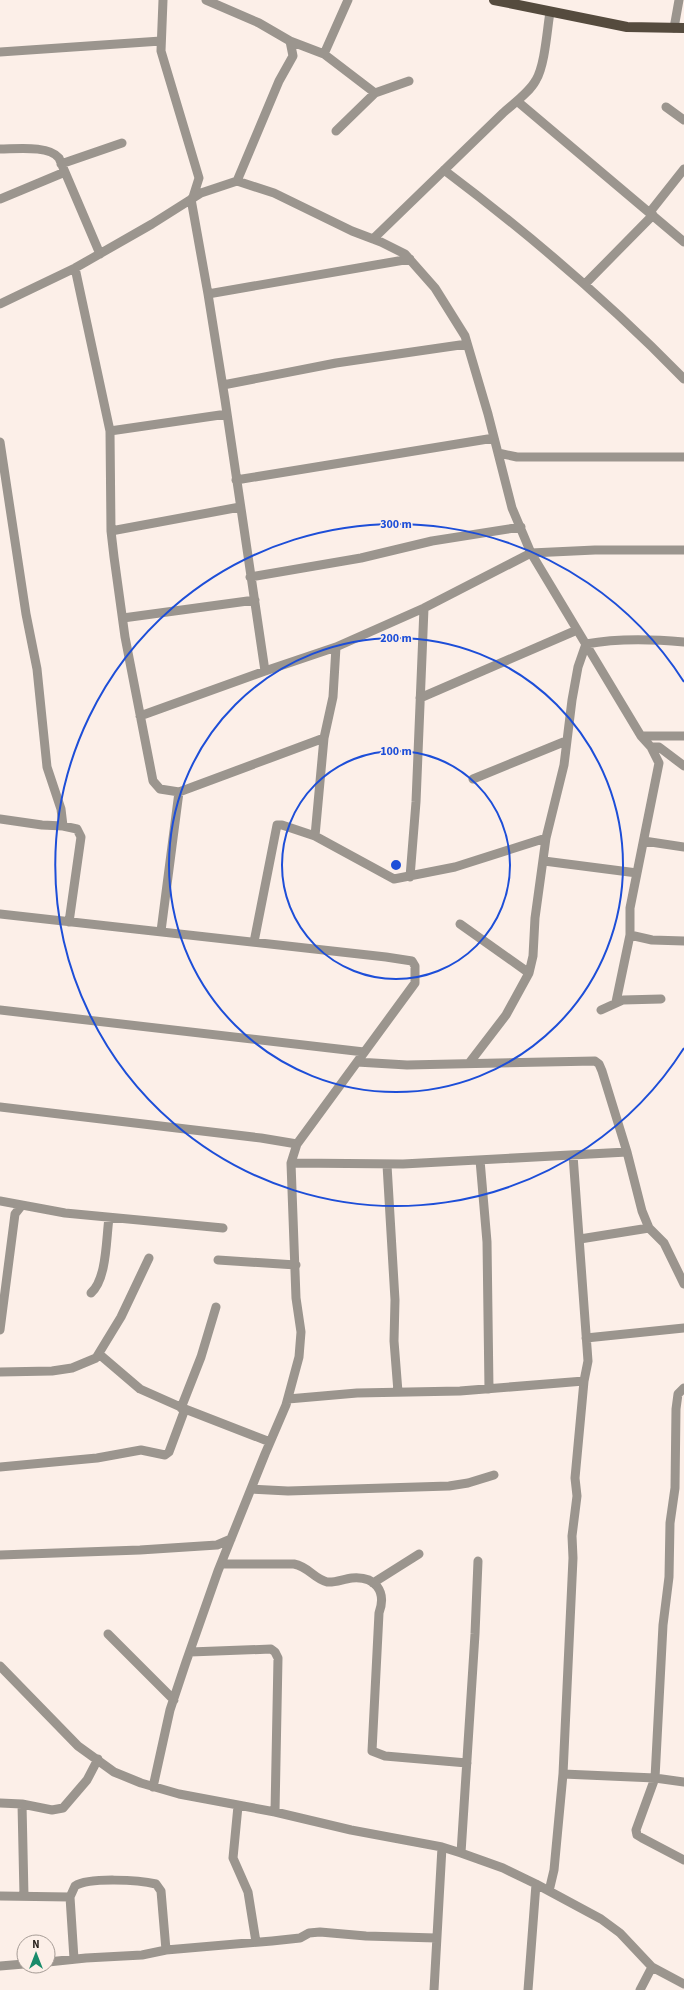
<svg xmlns="http://www.w3.org/2000/svg" width="684" height="1990" viewBox="0 0 684 1990" font-family="'Source Sans 3',sans-serif">
  <style>
    .lines { fill: none; stroke-linecap: round; stroke-linejoin: round }
    .minor { stroke: #9b958e; stroke-width: 9 }
    .major { stroke: #554b3e; stroke-width: 10 }
    .ring { fill: none; stroke: #1d4ed8; stroke-width: 2 }
    .centre { fill: #1d4ed8; stroke: #fcefe8; stroke-width: 2 }
    .ring-label { font-size: 12px; text-anchor: middle; font-weight: bold; fill: #1d4ed8; stroke: #fcefe8; stroke-width: 3; stroke-linejoin: round; paint-order: stroke }
  </style>
  <rect width="100%" height="100%" fill="#fcefe8"/>
  <g class="lines">
    <path class="minor" d="M 163,0 L 161,51 L 199,178 L 193,197
      M 206,0 L 259,23 L 290,41 L 324,54 L 375,93
      M 674,28 L 679,0
      M 0,52 L 161,41
      M 324,54 L 348,0
      M 517,101 L 684,242
      M 666,107 L 684,120
      M 336,131 L 375,93 L 409,81
      M 0,149 C 16,149 49,145 59,158 L 100,254
      M 61,164 L 122,143
      M 444,170 C 529,234 610,303 684,379
      M 237,181 L 279,81 L 293,56 L 290,41
      M 0,199 L 65,172
      M 191,199 L 208,294 L 225,400 L 265,671
      M 650,212 L 684,169
      M 373,239 L 503,113 C 514,103 529,93 536,80 C 545,65 547,30 550,12
      M 75,268 L 110,431 L 111,531 L 114,557 L 125,637 L 153,781 L 160,789 L 179,792 L 324,738
      M 585,284 L 653,215
      M 208,294 L 410,259
      M 0,304 L 75,268 L 152,224 L 201,193 L 237,181 L 274,193 L 352,231 L 381,242 L 405,254 L 435,288 L 465,336 L 488,414 L 512,508 L 531,553 L 641,736 L 651,747 L 659,763 L 630,908 L 630,935 L 616,1002
      M 223,385 L 336,363 L 467,344
      M 110,431 L 227,414
      M 0,442 L 26,614 L 37,669 L 47,767 L 61,809 L 63,826 L 77,829 L 81,837 L 69,922
      M 498,453 L 517,457 L 684,457
      M 236,480 L 494,438
      M 111,531 L 240,507
      M 250,577 L 361,558 L 432,541 L 521,527
      M 123,618 L 255,600
      M 420,698 L 577,630
      M 140,716 L 265,671 L 336,647 L 424,608 L 531,553 L 595,550 L 684,550
      M 641,736 L 684,736
      M 651,747 L 659,747 L 684,766
      M 473,779 L 566,741
      M 0,819 L 42,825 L 63,826
      M 315,836 L 324,738 L 333,697 L 336,647
      M 644,841 L 684,847
      M 544,861 L 637,873
      M 410,877 L 416,802 L 424,608
      M 0,914 L 386,957 L 412,961 L 415,966 L 415,983 L 297,1144 L 291,1163 L 296,1298 L 301,1332 L 299,1357 L 286,1405 L 265,1454 L 218,1571 L 186,1662 L 170,1710 L 153,1787
      M 460,924 L 529,973
      M 161,931 L 179,792
      M 630,935 L 652,940 L 684,941
      M 254,942 L 277,825 L 282,825 L 315,836 L 394,879 L 455,867 L 546,838
      M 0,1010 L 364,1052
      M 601,1010 L 623,1000 L 661,999
      M 357,1062 L 407,1065 L 595,1061 L 599,1064 L 602,1071 L 627,1152 L 642,1211 L 649,1228 L 664,1243 L 684,1284
      M 470,1062 L 506,1015 L 529,973 L 533,956 L 535,918 L 546,838 L 564,765 L 572,700 L 578,667 L 586,644 C 618,638 652,639 684,642
      M 0,1107 L 261,1138 L 297,1144
      M 480,1160 L 487,1242 L 489,1389
      M 291,1163 L 403,1164 L 627,1152
      M 387,1165 L 395,1300 L 394,1341 L 398,1392
      M 0,1201 L 65,1213 L 223,1228
      M 580,1239 L 649,1228
      M 218,1260 L 296,1265
      M 91,1293 C 107,1279 106,1239 109,1218
      M 0,1330 L 15,1214 L 22,1205
      M 586,1338 L 684,1328
      M 99,1354 L 140,1389 L 185,1409 L 270,1442
      M 0,1372 L 52,1371 L 72,1368 L 96,1358 L 121,1317 L 149,1258
      M 684,1388 L 678,1394 L 676,1409 L 675,1488 L 670,1523 L 669,1577 L 663,1625 L 655,1778 L 636,1830 L 637,1835 L 642,1838 L 684,1860
      M 288,1399 L 357,1393 L 460,1391 L 584,1381
      M 181,1408 L 201,1357 L 216,1307
      M 0,1467 L 97,1458 L 141,1450 L 165,1455 L 169,1452 L 185,1409
      M 251,1489 L 288,1491 L 449,1486 L 468,1483 L 494,1475
      M 0,1555 L 140,1550 L 217,1545 L 231,1539
      M 221,1564 L 294,1564 C 309,1567 313,1578 327,1582 C 335,1583 343,1579 352,1578 C 375,1576 387,1591 379,1613 L 372,1751 L 385,1756 L 467,1763
      M 373,1583 L 419,1554
      M 108,1634 L 174,1700
      M 190,1652 L 271,1649 L 275,1652 L 278,1658 L 275,1812
      M 0,1666 L 78,1746 L 114,1772 L 141,1783 L 179,1794 L 275,1812 L 351,1830 L 442,1847 L 461,1853 L 503,1868 L 536,1884 L 601,1919 L 620,1933 L 652,1967 L 684,1984
      M 563,1774 L 655,1778 L 684,1782
      M 0,1803 L 22,1804 L 52,1810 L 63,1808 L 87,1780 L 98,1759
      M 22,1804 L 24,1896
      M 238,1806 L 233,1858 L 248,1892 L 256,1942
      M 461,1853 L 475,1634 L 478,1561
      M 549,1891 L 554,1870 L 563,1774 L 573,1558 L 572,1536 L 577,1496 L 575,1478 L 584,1381 L 588,1361 L 573,1155
      M 0,1896 L 70,1897
      M 74,1959 L 70,1897 L 75,1886 C 89,1877 139,1880 156,1884 L 161,1891 L 166,1950
      M 48,1962 L 86,1958 L 142,1955 L 166,1950 L 272,1941 L 300,1938 L 309,1933 L 320,1932 L 366,1936 L 436,1938
      M 0,1966 L 24,1964
      M 434,1990 L 442,1847
      M 528,1990 L 536,1884
      M 640,1990 L 652,1967"/>
    <path class="major" d="M 494,0 L 627,27 L 684,28"/>
  </g>
  <g class="ring">
    <circle cx="396" cy="865" r="114"/>
    <circle cx="396" cy="865" r="227"/>
    <path d="M684 1048A341 341 0 1 1 684 682"/>
  </g>
  <circle cx="396" cy="865" r="6" class="centre"/>
  <g class="ring-label">
    <text x="396" y="528">300 m</text>
    <text x="396" y="642">200 m</text>
    <text x="396" y="755">100 m</text>
  </g>
  <g transform="translate(36 1954)"><circle r="19" fill="#fcefe8" stroke="#a69c96"/>
  <path d="M0-3L7 15L0 10L-7 15Z" fill="#198b6b"/>
  <text y="-6" font-size="11" font-weight="bold" text-anchor="middle" fill="#261f1a">N</text>
  </g>
</svg>
